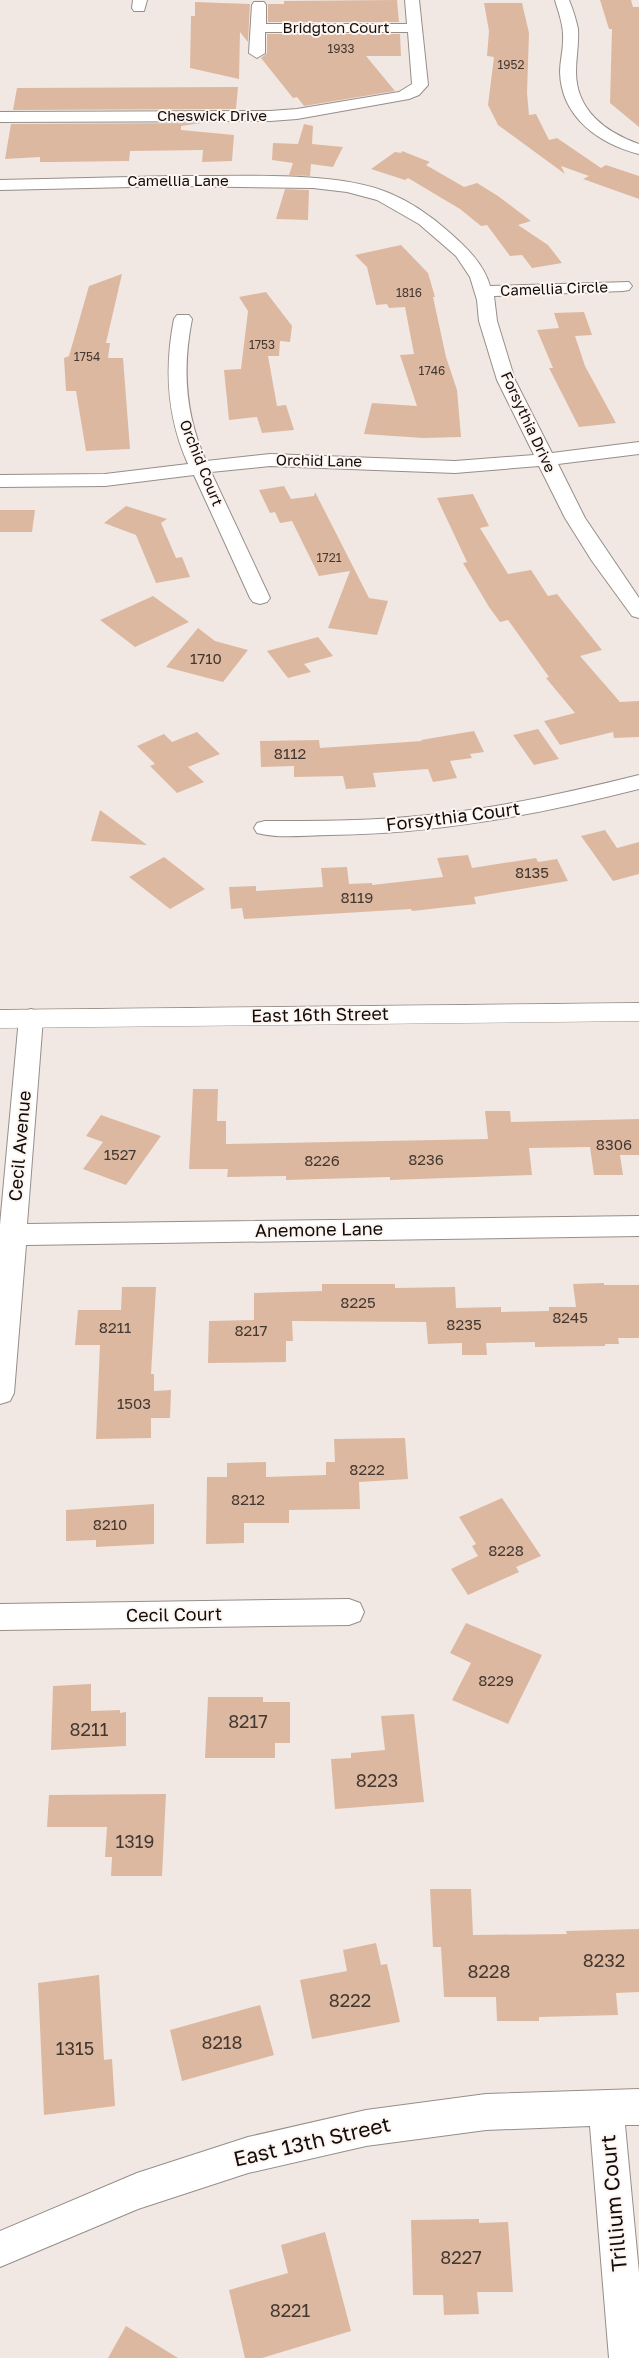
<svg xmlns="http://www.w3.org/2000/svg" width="639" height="2358" viewBox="0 0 639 2358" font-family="'Golos Text',sans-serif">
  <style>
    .building { fill: #ddb8a0 }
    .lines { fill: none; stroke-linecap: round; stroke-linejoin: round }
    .minor-casing { stroke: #968e89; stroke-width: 2 }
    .tertiary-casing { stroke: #968e89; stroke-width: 1 }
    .minor { fill: #fff; fill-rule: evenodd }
    .tertiary { fill: #fff; fill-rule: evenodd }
    .labels { text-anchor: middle; stroke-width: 4; stroke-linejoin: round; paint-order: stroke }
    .far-number-label { font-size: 12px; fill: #433831 }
    .far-street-label { font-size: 15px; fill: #100d0c; stroke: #fef5f0 }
    .number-label { font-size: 15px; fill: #433831 }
    .street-label { font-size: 18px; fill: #100d0c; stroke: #fef5f0 }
    .near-number-label { font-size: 18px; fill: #433831 }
    .near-street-label { font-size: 21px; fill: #100d0c; stroke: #fef5f0 }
  </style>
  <rect width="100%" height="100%" fill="#f1e8e3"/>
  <path class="building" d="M 397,0 L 399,22 L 268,22 L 268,4 L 284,4 L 284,1 Z
    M 600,0 L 631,0 L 633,7 L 639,7 L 639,127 L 610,103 L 612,29 L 609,29 Z
    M 195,2 L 250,4 L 248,42 L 240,32 L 239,79 L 190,68 L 191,16 L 195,16 Z
    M 484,3 L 522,3 L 529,33 L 527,93 L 529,115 L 536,114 L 549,140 L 557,138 L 601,168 L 606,165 L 639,176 L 639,199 L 583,179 L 589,176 L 561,166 L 565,174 L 498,125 L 488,105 L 494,57 L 487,56 L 489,31 Z
    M 267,34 L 400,34 L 401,56 L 366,56 L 395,91 L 304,106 L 297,97 L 293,98 L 261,58 L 267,53 Z
    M 238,87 L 236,109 L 13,110 L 17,88 Z
    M 201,123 L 181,126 L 181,130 L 234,135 L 232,161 L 202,162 L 203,150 L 130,151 L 129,161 L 54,162 L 40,162 L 40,157 L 5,159 L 11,124 Z
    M 304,124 L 313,126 L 312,144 L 343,147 L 333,167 L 311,164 L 310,176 L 289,175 L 293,163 L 272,160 L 273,143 L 298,144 Z
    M 402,151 L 430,162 L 426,165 L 464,187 L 477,183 L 498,196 L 531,221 L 518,225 L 548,245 L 562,263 L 532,268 L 522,255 L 510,256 L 487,225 L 481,226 L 460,209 L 408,178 L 405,180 L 371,169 L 395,152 L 401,153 Z
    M 285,189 L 309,190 L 308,220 L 276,219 Z
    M 401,245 L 428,273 L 435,297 L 433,297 L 446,357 L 457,390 L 461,437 L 423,438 L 364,434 L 372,403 L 417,406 L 400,355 L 414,354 L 405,307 L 389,308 L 387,304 L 376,305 L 367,267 L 355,255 Z
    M 122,274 L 106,343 L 110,343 L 108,358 L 123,358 L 130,449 L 86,451 L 76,391 L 66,391 L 64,358 L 69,356 L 89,286 Z
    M 266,292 L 292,326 L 290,342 L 280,341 L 279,356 L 268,356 L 277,406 L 286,405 L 294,430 L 262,433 L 257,417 L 229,420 L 224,370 L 241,369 L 248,311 L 239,297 Z
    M 584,312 L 592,335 L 575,336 L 585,366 L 616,423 L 579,427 L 549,368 L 553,368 L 537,330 L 559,328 L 554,313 Z
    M 284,486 L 291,499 L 314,496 L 315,492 L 369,598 L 388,601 L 377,635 L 328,628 L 350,571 L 319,576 L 292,521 L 280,523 L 275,512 L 270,513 L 259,490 Z
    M 473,494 L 489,526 L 480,528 L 508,574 L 531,570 L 548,596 L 557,594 L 602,650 L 580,656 L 620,702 L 639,701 L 639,737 L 614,738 L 613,732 L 560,745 L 544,721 L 575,713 L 546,678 L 549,677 L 508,620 L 500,622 L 489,607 L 463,563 L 467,562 L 437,498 Z
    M 126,506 L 167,519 L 161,523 L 176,558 L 182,557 L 190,577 L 156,583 L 136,535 L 104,523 Z
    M 0,510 L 35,510 L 32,532 L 0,532 Z
    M 153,596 L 189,622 L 135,647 L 100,620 Z
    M 198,628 L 215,641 L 248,650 L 223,682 L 166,667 Z
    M 318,637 L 333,656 L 304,664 L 311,672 L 288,678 L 267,651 Z
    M 538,729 L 559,759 L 534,765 L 513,735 Z
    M 474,731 L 484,752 L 470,754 L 472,758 L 450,761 L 457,778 L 433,782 L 428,769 L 373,773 L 376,787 L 346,789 L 343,776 L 294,777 L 294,766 L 261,767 L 260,741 L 319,740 L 320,748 L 422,741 L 421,740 Z
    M 197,732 L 220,754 L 188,767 L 204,782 L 177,793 L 150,766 L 155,764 L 137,746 L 164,734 L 172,742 Z
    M 100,810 L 147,845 L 91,841 Z
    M 605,830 L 617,848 L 639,842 L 639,874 L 613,881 L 581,836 Z
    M 468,855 L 472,868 L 536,858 L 538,862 L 557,859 L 568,881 L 474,897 L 476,904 L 412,911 L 411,909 L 244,919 L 242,908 L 231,909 L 229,887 L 256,886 L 256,891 L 323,887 L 321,868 L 347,867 L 349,884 L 372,883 L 372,885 L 443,877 L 437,858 Z
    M 164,857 L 205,889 L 170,909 L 129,877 Z
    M 193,1089 L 218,1089 L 217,1121 L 226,1121 L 226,1144 L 488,1139 L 485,1111 L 510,1111 L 511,1122 L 639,1119 L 639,1155 L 620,1155 L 623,1175 L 594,1175 L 590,1147 L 529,1148 L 532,1175 L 390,1180 L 390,1177 L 286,1180 L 286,1176 L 227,1177 L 228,1169 L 189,1169 Z
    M 101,1115 L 161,1136 L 126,1185 L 83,1169 L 103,1142 L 86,1136 Z
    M 604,1283 L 604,1285 L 639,1285 L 639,1338 L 618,1338 L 619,1344 L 605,1344 L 605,1346 L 535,1347 L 535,1342 L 486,1343 L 487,1355 L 462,1355 L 462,1343 L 428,1344 L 426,1322 L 292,1321 L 293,1341 L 286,1341 L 286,1362 L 208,1363 L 209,1321 L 254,1320 L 254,1293 L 322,1291 L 322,1284 L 395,1284 L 395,1288 L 455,1287 L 456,1308 L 501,1307 L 501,1312 L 549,1311 L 549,1307 L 576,1307 L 573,1284 Z
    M 122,1287 L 156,1287 L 151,1374 L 154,1374 L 154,1391 L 171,1390 L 170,1418 L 151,1418 L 151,1438 L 96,1439 L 100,1345 L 75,1345 L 78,1310 L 121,1310 Z
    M 405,1438 L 408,1479 L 359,1482 L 360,1509 L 289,1510 L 289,1523 L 244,1523 L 244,1543 L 206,1544 L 207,1477 L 227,1477 L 227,1463 L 266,1462 L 266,1477 L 326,1475 L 326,1462 L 335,1462 L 334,1439 Z
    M 502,1498 L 541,1556 L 516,1567 L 519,1572 L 468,1595 L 451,1569 L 478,1556 L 472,1546 L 476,1544 L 459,1517 Z
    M 154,1504 L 154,1544 L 96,1547 L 96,1540 L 66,1541 L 66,1510 Z
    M 466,1623 L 542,1655 L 508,1724 L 452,1700 L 471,1663 L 450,1653 Z
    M 91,1684 L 91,1711 L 120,1710 L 120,1713 L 126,1712 L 126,1746 L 51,1750 L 53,1686 Z
    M 208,1697 L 263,1697 L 263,1702 L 290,1702 L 290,1743 L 275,1743 L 275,1758 L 205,1758 Z
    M 414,1714 L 424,1802 L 335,1809 L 331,1759 L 351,1758 L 351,1753 L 385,1750 L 381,1716 Z
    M 166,1794 L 162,1876 L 111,1876 L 112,1857 L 105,1857 L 107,1827 L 47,1827 L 49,1795 Z
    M 430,1889 L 471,1889 L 473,1935 L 567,1934 L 566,1931 L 639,1929 L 639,1992 L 616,1993 L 618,2015 L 539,2017 L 539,2021 L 497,2021 L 496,1997 L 444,1997 L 441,1947 L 433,1947 Z
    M 376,1943 L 381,1965 L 387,1964 L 400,2022 L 312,2039 L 300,1980 L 347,1971 L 343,1950 Z
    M 99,1975 L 104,2060 L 112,2059 L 115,2106 L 44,2115 L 38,1983 Z
    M 260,2005 L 274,2055 L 182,2081 L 170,2030 Z
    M 479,2219 L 479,2223 L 508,2222 L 513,2292 L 477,2292 L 479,2314 L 444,2315 L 443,2295 L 413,2295 L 411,2220 Z
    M 325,2232 L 351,2331 L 262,2358 L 245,2358 L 229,2290 L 288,2273 L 281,2245 Z
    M 126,2326 L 178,2358 L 108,2358 Z"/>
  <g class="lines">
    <defs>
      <path id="minor" d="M 133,0 L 147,0 L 144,11 L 134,11 L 132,8 Z
        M 405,0 L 419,0 L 428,85 L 419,95 L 409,99 L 297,119 L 270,121 L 0,122 L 0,112 L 270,111 L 297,109 L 399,92 L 412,84 L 408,32 L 265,32 L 265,53 L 257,58 L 249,53 L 252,5 L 254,2 L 264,2 L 266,5 L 266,24 L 407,24 Z
        M 555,0 L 569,0 C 573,10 576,19 578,29 C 579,44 576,57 576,72 C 576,110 605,132 639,144 L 639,154 C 599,144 561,117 560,72 C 560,62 563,51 563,41 C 564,26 559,14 555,0 Z
        M 175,176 C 235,177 336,170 389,193 C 411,202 432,217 449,232 C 466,247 484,264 490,286 L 629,282 L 632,286 L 629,290 L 623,291 L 494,296 L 497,321 L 515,380 L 552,453 L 639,442 L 639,454 L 558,464 L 585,518 L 639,598 L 639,618 L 632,616 L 592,561 L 565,518 L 539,466 L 455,473 L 270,466 L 211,472 L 270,598 L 267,602 L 260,604 L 253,602 L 250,598 L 194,475 L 105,486 L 0,487 L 0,475 L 105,474 L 188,464 C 167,417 164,370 174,319 L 177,315 L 189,315 L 192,319 C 182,369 185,415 206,461 L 270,454 L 455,461 L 534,455 L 497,380 L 479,321 L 477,300 L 470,277 L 456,256 L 419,224 L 377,200 L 347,192 L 313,188 L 175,186 L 0,190 L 0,180 Z
        M 639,775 L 639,789 C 537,815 434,834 329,835 C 306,835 279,839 257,833 L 254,828 L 257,823 L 265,821 C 320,821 375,821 429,815 C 500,808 570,792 639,775 Z
        M 31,1009 L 40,1012 L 43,1018 L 27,1224 L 639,1216 L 639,1236 L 26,1245 L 14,1393 L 10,1401 L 0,1404 L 0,1225 L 19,1018 L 22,1012 Z
        M 349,1599 L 360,1603 L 364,1612 L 360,1621 L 349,1625 L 0,1630 L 0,1604 Z
        M 639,2089 L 639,2125 L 625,2125 L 639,2273 L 639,2358 L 609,2358 L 590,2126 L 486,2130 L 366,2146 L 248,2173 L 138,2209 L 0,2267 L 0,2231 L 137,2173 L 248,2137 L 366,2110 L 486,2094 Z"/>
      <path id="tertiary" d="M 639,1003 L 639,1021 L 0,1028 L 0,1010 Z"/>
    </defs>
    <use href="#minor" class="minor-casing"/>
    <use href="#tertiary" class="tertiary-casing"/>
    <use href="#minor" class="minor"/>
    <use href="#tertiary" class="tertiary"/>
  </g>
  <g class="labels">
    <g class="far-number-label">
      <text x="341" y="53">1933</text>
      <text x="511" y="69">1952</text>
      <text x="409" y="297">1816</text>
      <text x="262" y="349">1753</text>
      <text x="87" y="361">1754</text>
      <text x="432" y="375">1746</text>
      <text x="329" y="562">1721</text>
    </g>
    <g class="far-street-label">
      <text x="336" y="33">Bridgton Court</text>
      <text x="212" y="121">Cheswick Drive</text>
      <text x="178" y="186">Camellia Lane</text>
      <text transform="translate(554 289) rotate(-2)" y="5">Camellia Circle</text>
      <text transform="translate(528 422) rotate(65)" y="5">Forsythia Drive</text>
      <text transform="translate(319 461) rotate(1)" y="5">Orchid Lane</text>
      <text transform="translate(201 463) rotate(68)" y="5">Orchid Court</text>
    </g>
    <g class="number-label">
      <text x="206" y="664">1710</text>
      <text x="290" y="759">8112</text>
      <text x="532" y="878">8135</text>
      <text x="357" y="903">8119</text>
      <text x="614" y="1150">8306</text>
      <text x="120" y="1160">1527</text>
      <text x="426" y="1165">8236</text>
      <text x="322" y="1166">8226</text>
      <text x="358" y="1308">8225</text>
      <text x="570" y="1323">8245</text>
      <text x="464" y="1330">8235</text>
      <text x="115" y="1333">8211</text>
      <text x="251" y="1336">8217</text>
      <text x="134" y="1409">1503</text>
      <text x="367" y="1475">8222</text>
      <text x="248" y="1505">8212</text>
      <text x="110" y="1530">8210</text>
      <text x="506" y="1556">8228</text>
      <text x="496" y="1686">8229</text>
    </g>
    <g class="street-label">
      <text transform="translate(453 817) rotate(-7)" y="6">Forsythia Court</text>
      <text transform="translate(320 1015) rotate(-1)" y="6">East 16th Street</text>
      <text transform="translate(20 1146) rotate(-85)" y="6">Cecil Avenue</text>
      <text transform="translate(319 1230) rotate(-1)" y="6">Anemone Lane</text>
      <text transform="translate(174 1615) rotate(-1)" y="6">Cecil Court</text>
    </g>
    <g class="near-number-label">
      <text x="248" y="1728">8217</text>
      <text x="89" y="1736">8211</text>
      <text x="377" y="1787">8223</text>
      <text x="135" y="1848">1319</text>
      <text x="604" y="1967">8232</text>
      <text x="489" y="1978">8228</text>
      <text x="350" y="2007">8222</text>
      <text x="222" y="2049">8218</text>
      <text x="75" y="2055">1315</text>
      <text x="461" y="2264">8227</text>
      <text x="290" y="2317">8221</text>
    </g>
    <g class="near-street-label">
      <text transform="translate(312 2142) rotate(-13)" y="7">East 13th Street</text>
      <text transform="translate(614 2203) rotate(-95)" y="7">Trillium Court</text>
    </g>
  </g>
</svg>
